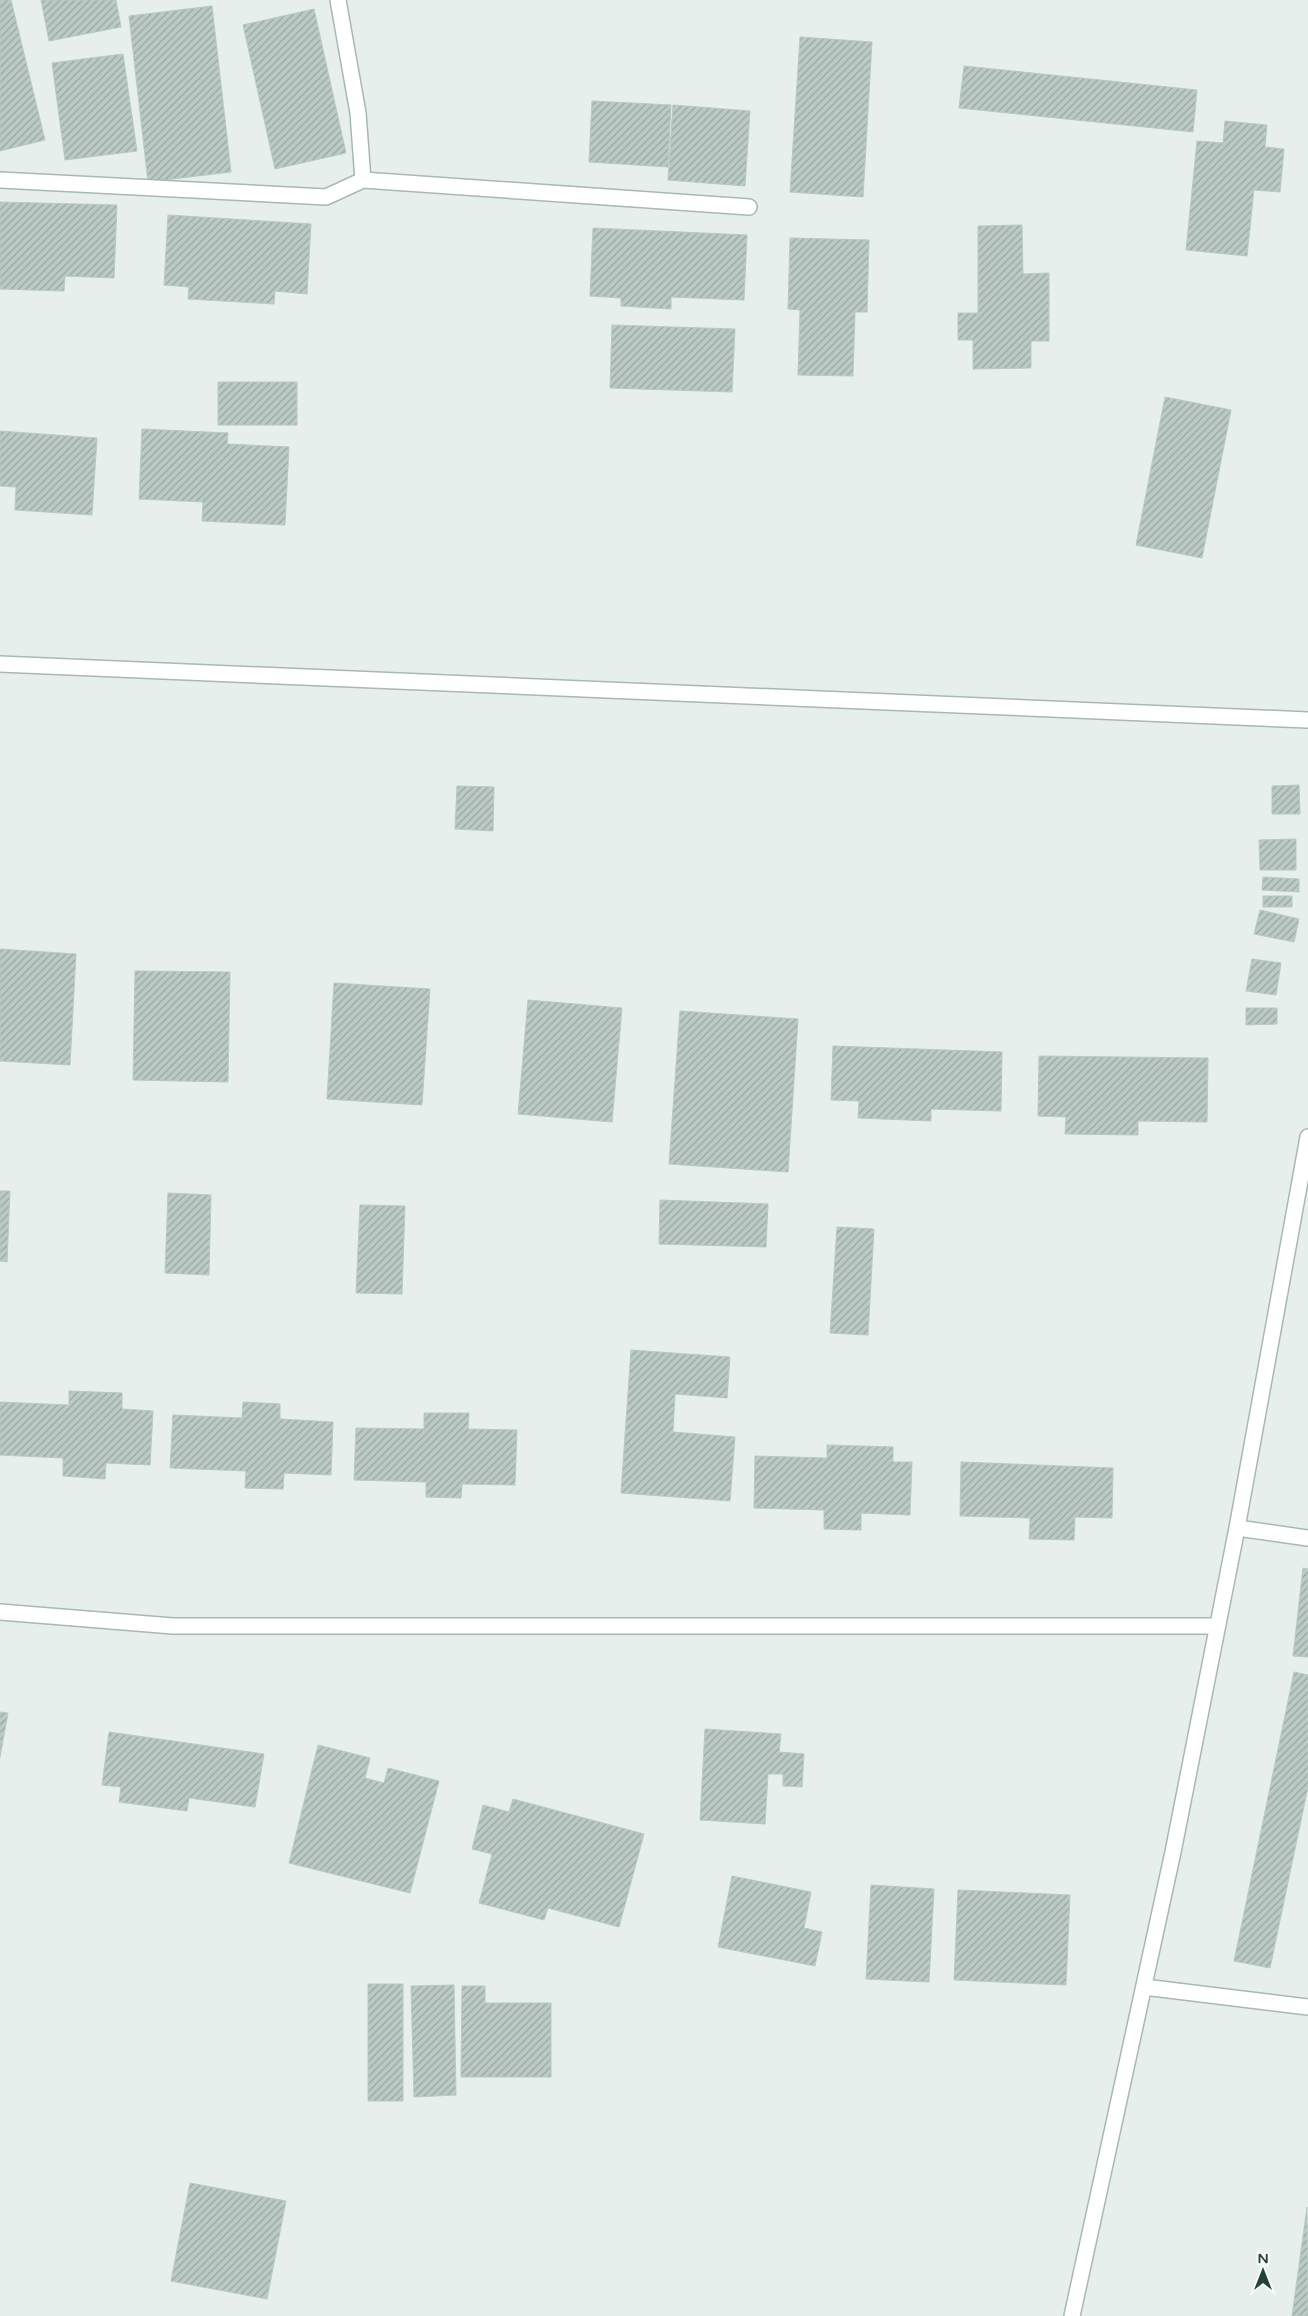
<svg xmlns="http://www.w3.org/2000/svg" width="1308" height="2316" viewBox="0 0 1308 2316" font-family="'Varela Round',sans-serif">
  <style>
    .building { fill: url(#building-hatch); stroke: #b8c9c2 }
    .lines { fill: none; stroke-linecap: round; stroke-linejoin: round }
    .minor-casing { stroke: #a8b8b2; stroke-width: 18 }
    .tertiary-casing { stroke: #a8b8b2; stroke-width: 18 }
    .minor { stroke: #fff; stroke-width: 15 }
    .tertiary { stroke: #fff; stroke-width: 15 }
  </style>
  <defs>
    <pattern id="building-hatch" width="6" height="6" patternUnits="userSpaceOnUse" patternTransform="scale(1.25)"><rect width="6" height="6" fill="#bbcac4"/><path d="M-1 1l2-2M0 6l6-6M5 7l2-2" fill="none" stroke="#98a6a0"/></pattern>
  </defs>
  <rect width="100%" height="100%" fill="#e6efeb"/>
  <path class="building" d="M 0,0 L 11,0 L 45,140 L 0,151 Z
    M 41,0 L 116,0 L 121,27 L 49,41 Z
    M 212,6 L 231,172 L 148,182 L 129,16 Z
    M 314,9 L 346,153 L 275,169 L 243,25 Z
    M 800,37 L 872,42 L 863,197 L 790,192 Z
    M 123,54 L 137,151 L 65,160 L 52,63 Z
    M 964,66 L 1197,90 L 1193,132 L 959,108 Z
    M 592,101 L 671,105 L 668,167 L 589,162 Z
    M 673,105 L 750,111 L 745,186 L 668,180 Z
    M 1225,121 L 1267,125 L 1265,147 L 1284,149 L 1280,192 L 1254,190 L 1247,256 L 1186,250 L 1197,141 L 1223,143 Z
    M 0,202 L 117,205 L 114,278 L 65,276 L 64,291 L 0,289 Z
    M 168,215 L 311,224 L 307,294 L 275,291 L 274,304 L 188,299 L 189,287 L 164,285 Z
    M 1022,225 L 1023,274 L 1049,273 L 1049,341 L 1031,341 L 1031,368 L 973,369 L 973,340 L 958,340 L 958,313 L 978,313 L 978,226 Z
    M 593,228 L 747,235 L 744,300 L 671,297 L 671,309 L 621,306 L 621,298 L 590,296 Z
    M 790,238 L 869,240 L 867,312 L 855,312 L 853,376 L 798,375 L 800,310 L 788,309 Z
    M 612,325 L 735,329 L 732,392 L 610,388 Z
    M 218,382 L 297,382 L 297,425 L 218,425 Z
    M 1165,397 L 1231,410 L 1202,558 L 1136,545 Z
    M 142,429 L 228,433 L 227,444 L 289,447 L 285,525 L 202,521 L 203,502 L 139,499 Z
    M 0,431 L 97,438 L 92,515 L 15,510 L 16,487 L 0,486 Z
    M 1299,785 L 1300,814 L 1272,814 L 1272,786 Z
    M 457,786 L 494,787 L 493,831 L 455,829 Z
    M 1296,839 L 1296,870 L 1260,870 L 1259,840 Z
    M 1263,877 L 1299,879 L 1299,892 L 1262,890 Z
    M 1263,896 L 1292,896 L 1292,907 L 1263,907 Z
    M 1260,910 L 1299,919 L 1294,942 L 1254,934 Z
    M 0,949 L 76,954 L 70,1065 L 0,1061 Z
    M 1252,959 L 1281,963 L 1276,995 L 1246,991 Z
    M 135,971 L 230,972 L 228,1082 L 133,1080 Z
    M 334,983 L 430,989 L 422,1105 L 327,1099 Z
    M 528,1000 L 622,1008 L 612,1122 L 518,1114 Z
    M 1246,1008 L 1277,1008 L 1277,1024 L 1246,1025 Z
    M 680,1011 L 798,1019 L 788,1172 L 669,1164 Z
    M 833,1046 L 1002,1052 L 1001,1111 L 931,1109 L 931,1121 L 858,1118 L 859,1101 L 831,1100 Z
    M 1039,1056 L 1208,1058 L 1207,1122 L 1138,1121 L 1138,1135 L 1065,1134 L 1066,1117 L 1038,1116 Z
    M 0,1191 L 10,1191 L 7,1262 L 0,1261 Z
    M 168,1193 L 211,1195 L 209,1275 L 165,1273 Z
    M 660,1200 L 768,1204 L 766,1247 L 659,1244 Z
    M 360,1205 L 405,1206 L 402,1294 L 356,1293 Z
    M 837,1227 L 874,1229 L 868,1335 L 830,1333 Z
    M 631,1350 L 730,1357 L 727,1398 L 675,1394 L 673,1432 L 735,1437 L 730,1501 L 621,1493 Z
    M 69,1391 L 122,1393 L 122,1409 L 153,1411 L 150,1465 L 106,1463 L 105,1479 L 63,1476 L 63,1458 L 0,1455 L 0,1402 L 69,1405 Z
    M 243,1402 L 280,1404 L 280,1419 L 333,1422 L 331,1475 L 284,1473 L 283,1489 L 245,1488 L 246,1471 L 170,1468 L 173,1415 L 242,1418 Z
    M 424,1413 L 469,1413 L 468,1429 L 517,1430 L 515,1485 L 462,1484 L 461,1498 L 426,1497 L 426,1482 L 354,1480 L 356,1428 L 424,1429 Z
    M 827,1445 L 893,1447 L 893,1462 L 912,1462 L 910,1515 L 861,1513 L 861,1530 L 824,1529 L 824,1510 L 754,1508 L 755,1456 L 827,1458 Z
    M 961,1462 L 1113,1468 L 1112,1518 L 1075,1517 L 1074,1540 L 1029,1539 L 1030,1518 L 960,1516 Z
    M 1303,1568 L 1308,1569 L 1308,1657 L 1293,1656 Z
    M 1294,1672 L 1308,1675 L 1308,1787 L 1270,1968 L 1234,1961 Z
    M 0,1712 L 8,1713 L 0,1757 Z
    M 705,1729 L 781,1734 L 779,1752 L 804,1754 L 802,1787 L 783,1786 L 783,1774 L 768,1774 L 765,1824 L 700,1820 Z
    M 109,1732 L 264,1754 L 255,1807 L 189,1798 L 187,1811 L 119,1802 L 121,1787 L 102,1785 Z
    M 318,1745 L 370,1758 L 365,1778 L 384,1783 L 388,1768 L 439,1781 L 410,1893 L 289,1863 Z
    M 513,1799 L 644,1834 L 619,1927 L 548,1908 L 544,1920 L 479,1903 L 492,1854 L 472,1849 L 483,1805 L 509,1812 Z
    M 732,1876 L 811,1892 L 804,1928 L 822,1932 L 815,1966 L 718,1947 Z
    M 871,1885 L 934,1889 L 929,1982 L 866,1979 Z
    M 958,1890 L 1070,1895 L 1066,1985 L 954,1980 Z
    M 368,1984 L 403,1984 L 403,2101 L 368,2101 Z
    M 454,1985 L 456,2095 L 414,2097 L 411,1986 Z
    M 462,1986 L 485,1986 L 485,2003 L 551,2003 L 551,2077 L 461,2077 Z
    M 190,2183 L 286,2201 L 267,2299 L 171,2281 Z
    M 1307,2207 L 1308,2316 L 1292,2316 Z"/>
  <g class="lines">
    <defs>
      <path id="minor" d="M 338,0 L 358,113 L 363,180
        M 0,180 L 326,197 L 363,180 L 749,207
        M 1237,1528 L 1308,1538
        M 0,1612 L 173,1626 L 1217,1626
        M 1144,1987 L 1308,2007
        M 1072,2316 L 1173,1852 L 1237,1528 L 1308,1137"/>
      <path id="tertiary" d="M 0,664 L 1308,720"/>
    </defs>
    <use href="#minor" class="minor-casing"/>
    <use href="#tertiary" class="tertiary-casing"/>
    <use href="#minor" class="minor"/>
    <use href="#tertiary" class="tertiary"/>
  </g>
  <g transform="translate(1263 2271)" stroke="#f7fbf9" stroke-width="4" paint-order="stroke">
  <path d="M0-4L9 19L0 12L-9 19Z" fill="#24423a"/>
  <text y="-8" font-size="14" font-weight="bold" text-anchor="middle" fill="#24423a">N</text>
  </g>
</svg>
